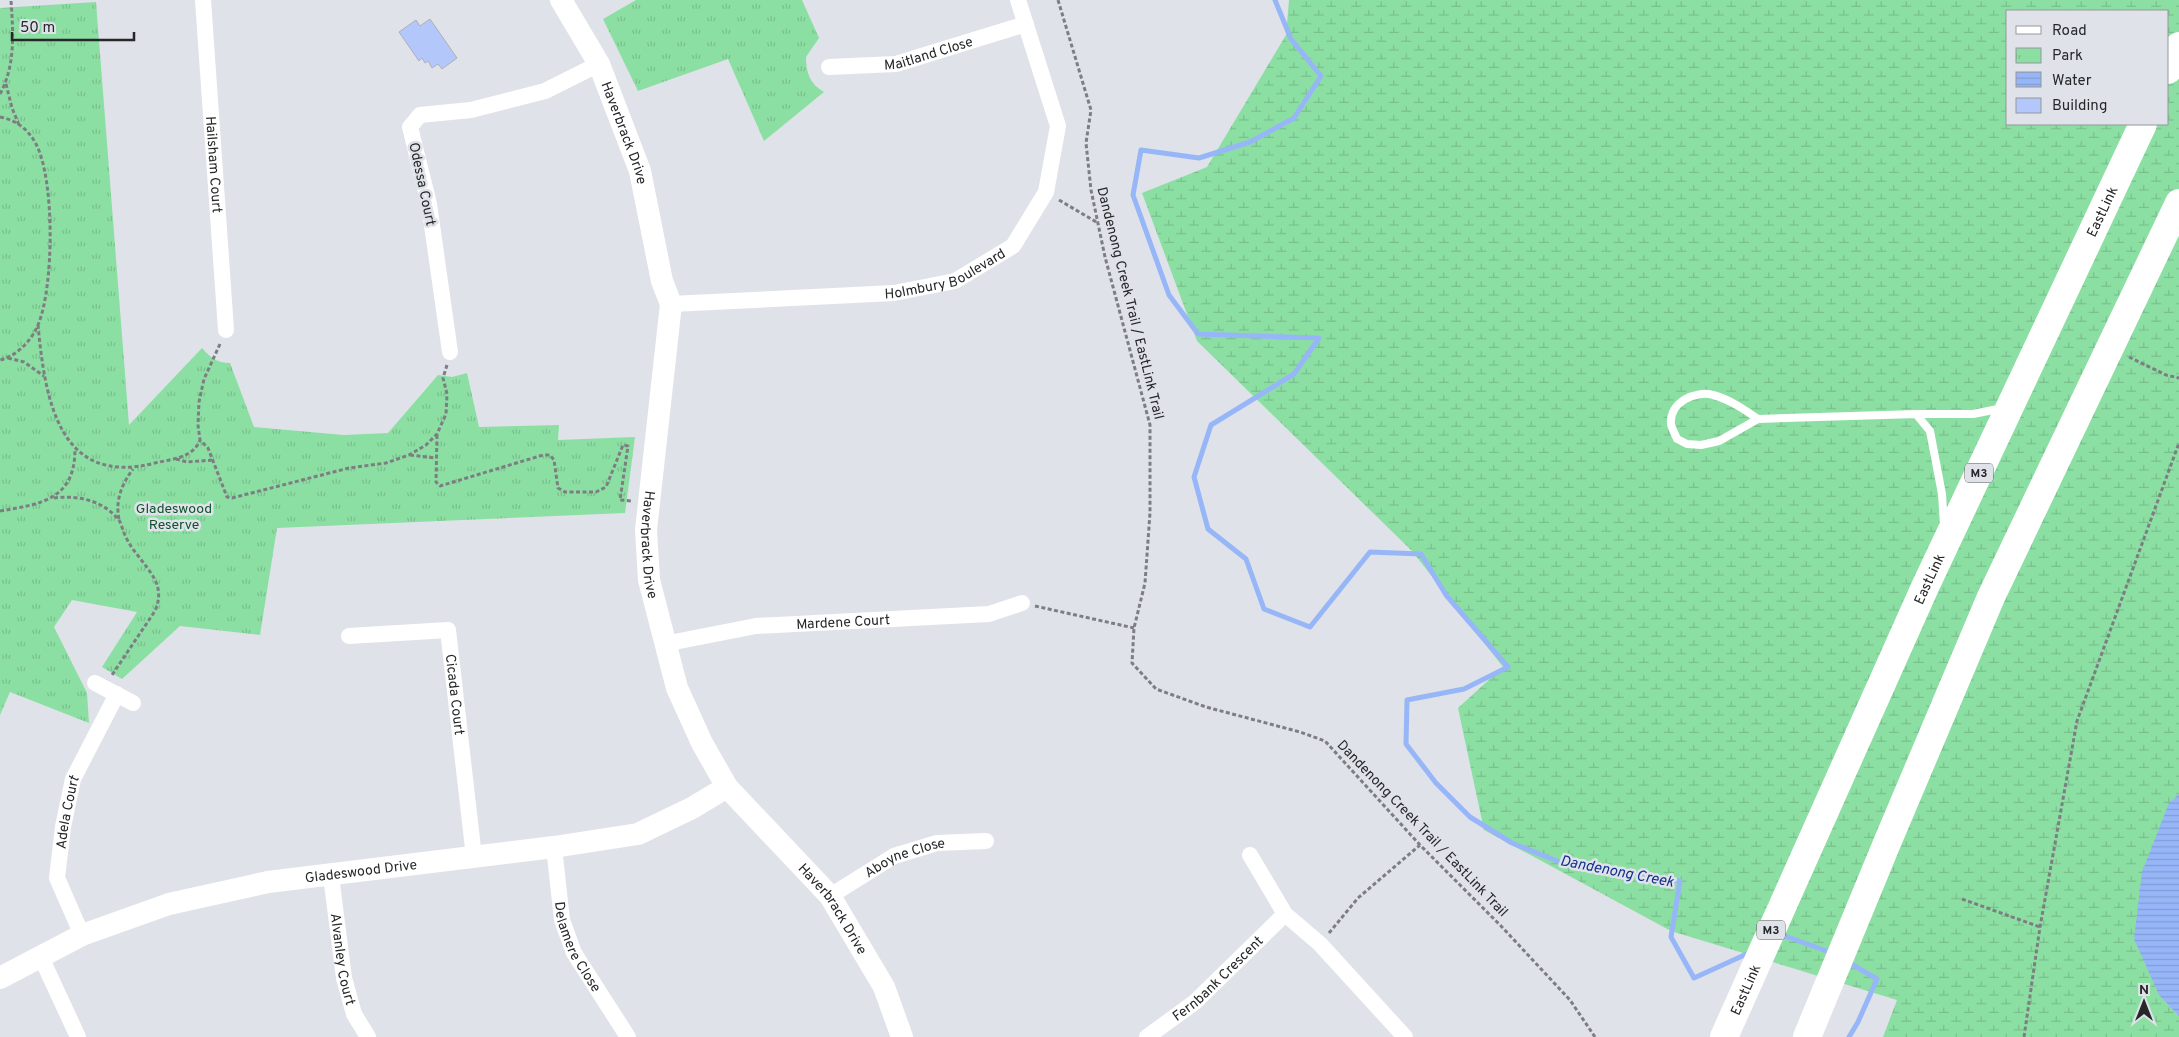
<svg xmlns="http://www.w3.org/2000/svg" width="2179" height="1037" viewBox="0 0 2179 1037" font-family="Overpass,sans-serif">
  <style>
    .wetland { fill: url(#wetland-marsh); fill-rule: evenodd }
    .park { fill: url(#park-tufts) }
    .water { fill: url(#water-rules) }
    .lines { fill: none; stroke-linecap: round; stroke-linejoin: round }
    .stream { stroke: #97b6f8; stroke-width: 5 }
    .building { fill: #b3c7fa; stroke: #adb0b7 }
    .path { stroke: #7c7e82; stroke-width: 3; stroke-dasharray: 4 2.5; stroke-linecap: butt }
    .lane { stroke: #fff; stroke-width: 8 }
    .street { stroke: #fff; stroke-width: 16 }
    .secondary { stroke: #fff; stroke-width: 22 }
    .highway { stroke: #fff; stroke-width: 28 }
    .labels { text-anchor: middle; stroke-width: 5; stroke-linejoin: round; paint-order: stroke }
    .shield { fill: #dfe2e9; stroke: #5e5f63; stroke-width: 1 }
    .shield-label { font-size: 12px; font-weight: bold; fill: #262729 }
    .street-label { font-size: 14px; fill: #262729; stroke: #dfe2e9 }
    .park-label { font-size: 14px; fill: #0f532b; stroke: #dfe2e9 }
    .water-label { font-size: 15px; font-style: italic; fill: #12318d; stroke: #dfe2e9 }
  </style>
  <defs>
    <pattern id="wetland-marsh" width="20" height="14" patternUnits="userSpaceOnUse" patternTransform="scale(1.25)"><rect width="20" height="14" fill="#8cdfa3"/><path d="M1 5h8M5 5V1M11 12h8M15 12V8" fill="none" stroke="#79bf8c"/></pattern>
    <pattern id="park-tufts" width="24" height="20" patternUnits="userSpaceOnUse" patternTransform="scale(1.25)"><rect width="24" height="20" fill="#8cdfa3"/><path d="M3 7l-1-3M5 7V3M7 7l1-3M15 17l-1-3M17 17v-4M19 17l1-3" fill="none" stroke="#79bf8c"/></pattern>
    <pattern id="water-rules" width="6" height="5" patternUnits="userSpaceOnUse" patternTransform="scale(1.25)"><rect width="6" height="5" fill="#97b6f8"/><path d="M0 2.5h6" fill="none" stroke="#829cd5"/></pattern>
  </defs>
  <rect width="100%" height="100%" fill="#dfe2e9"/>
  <path class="wetland" d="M 1289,0 L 2179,0 L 2179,1037 L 1883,1037 L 1897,1000 L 1671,931 L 1484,830 L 1458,708 L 1503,667 L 1412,551 L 1197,341 L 1142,193 L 1207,167 L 1286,35 ZM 2008,11 L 2168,11 L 2168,124 L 2008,124 Z"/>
  <path class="park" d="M 636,0 L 802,0 L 819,38 L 806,57 C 806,73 810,84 824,92 L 764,141 L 728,59 L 638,91 L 603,19 Z
    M 96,2 L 129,425 L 202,348 C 210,357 217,363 230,363 L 254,427 L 344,435 L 388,433 L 438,375 L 452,377 L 467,373 L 479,427 L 559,425 L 558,440 L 635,437 L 625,513 L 277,528 L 260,635 L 180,626 L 122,679 L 102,667 L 137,612 L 72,600 L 54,627 L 87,693 L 89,723 L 10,692 L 0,715 L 0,8 Z"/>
  <path class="water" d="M 2179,794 L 2179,1016 L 2159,995 L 2134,939 L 2142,872 L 2169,803 Z"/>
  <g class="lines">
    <path class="stream" d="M 1275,0 L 1291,39 L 1321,76 L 1294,118 L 1250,142 L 1199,158 L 1141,150 L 1133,195 L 1169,295 L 1198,334 L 1319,338 L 1294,374 L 1211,425 L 1194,477 L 1208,529 L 1246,559 L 1264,609 L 1310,627 L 1370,552 L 1421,554 L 1446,595 L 1508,667 L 1464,689 L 1407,700 L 1406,744 L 1436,783 L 1470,817 L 1512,843 L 1562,863 L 1680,881 L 1671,937 L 1694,978 L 1751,952
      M 1779,939 L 1785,936 L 1832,953
      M 1846,961 L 1877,979 L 1858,1022 L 1849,1037"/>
  </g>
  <path class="building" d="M 430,19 L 457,58 L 442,69 L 438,64 L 432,68 L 428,61 L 425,63 L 422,58 L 419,61 L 399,32 L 416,20 L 420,26 Z"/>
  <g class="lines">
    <path class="path" d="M 1058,0 L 1091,110 L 1086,143 L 1091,190 L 1105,257 L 1150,425 L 1150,513 L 1145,583 L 1134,628 L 1132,663 L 1156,689 L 1206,707 L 1300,732 L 1325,741 L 1420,845 L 1501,926 L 1570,1000 L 1595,1037
      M 6,84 L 12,108 L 19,125
      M 0,94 C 16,64 13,32 11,0
      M 0,117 C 16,120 28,129 36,144 C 55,180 54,287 38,325 C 31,341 17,356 0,360
      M 1059,200 L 1098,223
      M 38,325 C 45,398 58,488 155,463 C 172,459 193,458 200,440
      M 220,344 L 204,379 L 199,402 L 198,425 L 200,440 L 208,448 L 227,497 L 232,498 L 349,468 L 386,463 L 409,455 L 426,445 L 437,434 L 446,414 L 447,394 L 443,378 L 447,365
      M 2129,357 L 2166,375 L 2179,378
      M 8,358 L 24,362 L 44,376
      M 437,435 L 436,482 L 440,486 L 543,455 L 550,455 L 554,460 L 558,488 L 565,492 L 596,492 L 606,487 L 623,445 L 628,446 L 620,500 L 632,501
      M 410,455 L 436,458
      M 176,459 L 187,462 L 213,460
      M 54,498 C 77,495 102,500 118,519 C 121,522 122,528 124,533 C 127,540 131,547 136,553 C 150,572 166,586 155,611 L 112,675
      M 0,511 C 41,504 75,500 75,449
      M 119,519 C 115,500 122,484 133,469
      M 1035,606 L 1134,628
      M 1962,899 L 2040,927
      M 1329,933 L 1358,898 L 1420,845
      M 2024,1037 L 2040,927 L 2077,721 L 2179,443"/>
    <path class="lane" d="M 1916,414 L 1973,414 L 2003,408
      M 1758,419 C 1745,410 1729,399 1713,395 C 1696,390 1669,402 1671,424 C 1672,429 1675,434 1677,439 L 1687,444 L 1701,445 L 1719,441 L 1758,419 L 1916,414 L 1930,431 L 1942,494 L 1944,525"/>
    <g class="street">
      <path id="s1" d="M 203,0 L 226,330"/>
      <path id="s2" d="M 829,67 L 896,64 L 1026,24"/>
      <path id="s3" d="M 671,304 L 894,293 L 955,281 L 1013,246 L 1046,192 L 1058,126 L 1018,0"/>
      <path d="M 450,352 L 429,204 L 410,127 L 420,115 L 471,110 L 545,91 L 599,64"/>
      <path id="s4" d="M 349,636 L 448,630 L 474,857"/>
      <path id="s5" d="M 664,644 L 756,626 L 989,614 L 1022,603"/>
      <path d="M 95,683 L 133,703"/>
      <path id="s6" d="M 554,847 L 562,920 L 574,953 L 628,1037"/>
      <path d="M 1250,855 L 1285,914 L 1320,944 L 1405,1037"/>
      <path id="s7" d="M 331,876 L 344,978 L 354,1014 L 368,1037"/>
      <path id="s8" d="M 830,896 L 894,856 L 937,843 L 986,841"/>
      <path id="s9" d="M 82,935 L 57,878 L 63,827 L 73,779 L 117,694"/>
      <path d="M 41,957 L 78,1037"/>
      <path id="s10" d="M 1147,1037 L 1195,1002 L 1285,914"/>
    </g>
    <g class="secondary">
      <path id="s11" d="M 561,0 L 599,64 L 640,171 L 662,281 L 671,304 L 646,530 L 649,580 L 677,688 L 702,743 L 727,787 L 830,896 L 884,987 L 902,1037"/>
      <path id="s12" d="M 0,978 L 82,935 L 169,904 L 268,882 L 554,847 L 638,834 L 692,808 L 727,787"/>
    </g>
    <g class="highway">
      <path d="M 2168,70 L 2179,46"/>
      <path id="s13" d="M 1724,1037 L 1925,587 L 2143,124"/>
      <path d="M 1807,1037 L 1887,843 L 1991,597 L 2179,203"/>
    </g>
  </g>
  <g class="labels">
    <g class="shield">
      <rect x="1965" y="463.5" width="28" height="19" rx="4"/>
      <rect x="1757" y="920.5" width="28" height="19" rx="4"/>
    </g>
    <g class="shield-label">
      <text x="1979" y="477">M3</text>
      <text x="1771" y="934">M3</text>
    </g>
    <g class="street-label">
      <text dy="5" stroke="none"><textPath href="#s2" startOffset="101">Maitland Close</textPath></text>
      <text dy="5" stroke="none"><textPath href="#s11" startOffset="148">Haverbrack Drive</textPath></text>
      <text dy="5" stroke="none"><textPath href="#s1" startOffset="165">Hailsham Court</textPath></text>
      <text transform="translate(423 184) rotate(78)" y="5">Odessa Court</text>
      <text dy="5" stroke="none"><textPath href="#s13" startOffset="908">EastLink</textPath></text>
      <text dy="5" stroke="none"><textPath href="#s3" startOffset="278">Holmbury Boulevard</textPath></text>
      <text transform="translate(1131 303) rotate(76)" y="5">Dandenong Creek Trail / EastLink Trail</text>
      <text dy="5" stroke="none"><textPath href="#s11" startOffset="568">Haverbrack Drive</textPath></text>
      <text dy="5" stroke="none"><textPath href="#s13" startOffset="502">EastLink</textPath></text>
      <text dy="5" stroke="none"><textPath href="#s5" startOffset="181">Mardene Court</textPath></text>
      <text dy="5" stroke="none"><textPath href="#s4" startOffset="164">Cicada Court</textPath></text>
      <text dy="5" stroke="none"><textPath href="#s9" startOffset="129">Adela Court</textPath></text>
      <text transform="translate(1423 828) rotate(46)" y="5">Dandenong Creek Trail / EastLink Trail</text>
      <text dy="5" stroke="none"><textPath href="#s8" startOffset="85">Aboyne Close</textPath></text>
      <text dy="5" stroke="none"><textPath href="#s12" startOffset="380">Gladeswood Drive</textPath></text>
      <text dy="5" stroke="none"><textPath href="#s11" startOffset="988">Haverbrack Drive</textPath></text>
      <text dy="5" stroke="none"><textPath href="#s6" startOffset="104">Delamere Close</textPath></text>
      <text dy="5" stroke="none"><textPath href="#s7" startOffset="84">Alvanley Court</textPath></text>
      <text dy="5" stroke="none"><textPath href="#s10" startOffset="92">Fernbank Crescent</textPath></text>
      <text dy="5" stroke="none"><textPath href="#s13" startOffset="52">EastLink</textPath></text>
    </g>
    <g class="park-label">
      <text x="174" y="513">Gladeswood<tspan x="174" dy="16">Reserve</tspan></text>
    </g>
    <g class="water-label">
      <text transform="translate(1617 871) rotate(11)" y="5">Dandenong Creek</text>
    </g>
  </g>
  <rect x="2006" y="10" width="162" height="115" fill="#dfe2e9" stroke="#95979c"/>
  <rect x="2016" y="26" width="25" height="8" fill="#ffffff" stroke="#95979c"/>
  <text x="2052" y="35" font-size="15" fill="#262729">Road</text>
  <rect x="2016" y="48" width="25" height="15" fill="url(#park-tufts)" stroke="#95979c"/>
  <text x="2052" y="60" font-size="15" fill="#262729">Park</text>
  <rect x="2016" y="72" width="25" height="15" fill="url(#water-rules)" stroke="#95979c"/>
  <text x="2052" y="85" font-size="15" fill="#262729">Water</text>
  <rect x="2016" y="98" width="25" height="15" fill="#b3c7fa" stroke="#95979c"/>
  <text x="2052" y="110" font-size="15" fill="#262729">Building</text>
  <g transform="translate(2144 1002)" stroke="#dfe2e9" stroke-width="4" paint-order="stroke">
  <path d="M0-4L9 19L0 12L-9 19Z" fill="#262729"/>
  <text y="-8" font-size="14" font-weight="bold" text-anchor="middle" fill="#262729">N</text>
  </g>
  <path d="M12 32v8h122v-8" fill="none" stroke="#262729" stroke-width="2.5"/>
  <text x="20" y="32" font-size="15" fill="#262729" stroke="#dfe2e9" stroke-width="4" paint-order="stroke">50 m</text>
</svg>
